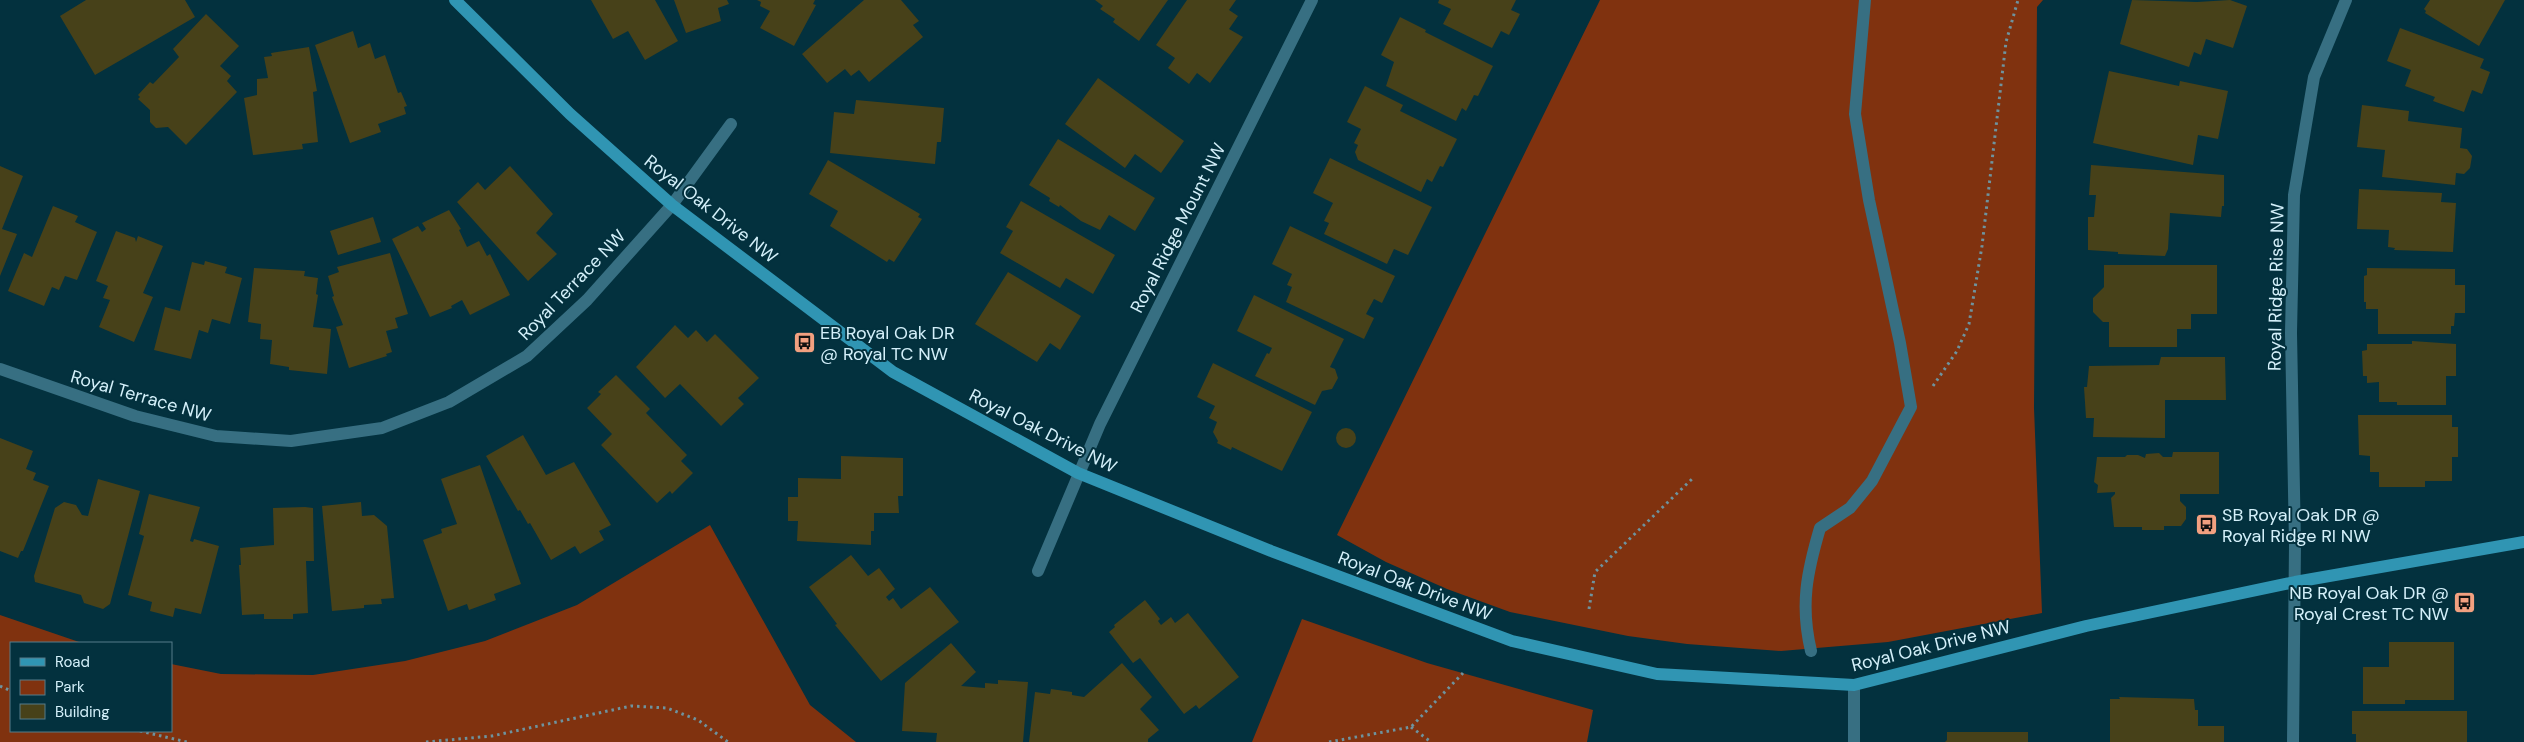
<svg xmlns="http://www.w3.org/2000/svg" width="2524" height="742" viewBox="0 0 2524 742" font-family="'DM Sans',sans-serif">
  <style>
    .green { fill: #80320f }
    .building { fill: #474119 }
    .lines { fill: none; stroke-linecap: round; stroke-linejoin: round }
    .path { stroke: #6e939e; stroke-width: 3; stroke-dasharray: 2.5 4; stroke-linecap: butt }
    .street { stroke: #376f82; stroke-width: 12 }
    .secondary { stroke: #3095b3; stroke-width: 12 }
    .labels { text-anchor: middle; stroke-width: 4; stroke-linejoin: round; paint-order: stroke }
    .street-label { font-size: 18px; fill: #d4f0fa; stroke: #03313e }
    .poi-label { font-size: 18px; fill: #d4f0fa; stroke: #03313e; text-anchor: start }
  </style>
  <rect width="100%" height="100%" fill="#03313e"/>
  <path class="green" d="M 1600,0 L 2043,0 L 2037,7 L 2034,408 L 2042,613 L 1888,642 L 1781,651 L 1687,644 L 1628,636 L 1510,612 L 1447,589 L 1386,562 L 1337,535 Z
    M 710,525 L 810,705 L 856,742 L 0,742 L 0,615 L 82,643 L 11,643 L 11,731 L 171,731 L 171,664 L 221,674 L 313,675 L 405,661 L 485,641 L 577,605 Z
    M 1302,619 L 1427,663 L 1593,710 L 1587,742 L 1252,742 Z"/>
  <path class="building" d="M 86,0 L 185,0 L 195,17 L 95,75 L 60,16 Z
    M 591,0 L 655,0 L 678,41 L 645,60 L 628,31 L 613,39 Z
    M 674,0 L 727,0 L 729,4 L 718,8 L 721,21 L 686,33 Z
    M 757,0 L 815,0 L 813,4 L 816,5 L 794,46 L 760,28 L 770,11 L 760,6 L 761,2 Z
    M 864,0 L 901,0 L 919,21 L 913,25 L 923,37 L 869,82 L 859,70 L 851,76 L 845,69 L 827,83 L 802,54 Z
    M 1095,0 L 1168,0 L 1139,41 L 1113,22 L 1115,19 L 1100,9 L 1103,6 Z
    M 1187,0 L 1236,0 L 1229,10 L 1238,16 L 1229,29 L 1243,37 L 1210,83 L 1197,73 L 1189,84 L 1168,68 L 1175,58 L 1156,45 Z
    M 1439,0 L 1516,0 L 1511,10 L 1520,14 L 1509,35 L 1501,31 L 1492,48 L 1443,24 L 1451,9 L 1438,3 Z
    M 2132,0 L 2197,2 L 2230,0 L 2247,6 L 2233,48 L 2206,39 L 2201,55 L 2194,52 L 2189,67 L 2120,44 Z
    M 2430,0 L 2505,0 L 2479,46 L 2425,13 L 2426,11 L 2424,9 Z
    M 206,14 L 239,46 L 220,66 L 231,76 L 227,81 L 237,92 L 186,145 L 168,127 L 156,128 L 150,122 L 150,110 L 138,99 L 140,97 L 138,95 L 150,82 L 153,84 L 179,57 L 173,49 Z
    M 1400,17 L 1426,30 L 1425,32 L 1493,66 L 1478,96 L 1474,95 L 1466,111 L 1462,108 L 1456,121 L 1386,86 L 1394,62 L 1381,55 Z
    M 2400,28 L 2484,59 L 2480,68 L 2490,72 L 2482,94 L 2472,90 L 2464,112 L 2433,101 L 2435,97 L 2405,86 L 2411,70 L 2387,61 Z
    M 353,31 L 358,48 L 370,43 L 375,59 L 385,55 L 398,93 L 401,92 L 407,106 L 404,107 L 406,114 L 378,124 L 381,132 L 350,143 L 315,45 Z
    M 309,47 L 317,91 L 313,92 L 318,142 L 302,144 L 303,149 L 253,155 L 244,98 L 257,95 L 257,79 L 268,78 L 264,57 L 272,56 L 271,53 Z
    M 2109,71 L 2179,86 L 2180,81 L 2228,91 L 2218,139 L 2198,135 L 2193,165 L 2093,143 Z
    M 1098,78 L 1184,141 L 1161,173 L 1135,154 L 1125,168 L 1065,124 Z
    M 1365,86 L 1403,105 L 1400,111 L 1457,139 L 1443,167 L 1440,166 L 1432,182 L 1427,179 L 1421,192 L 1358,160 L 1355,152 L 1358,145 L 1354,143 L 1361,129 L 1347,122 Z
    M 856,100 L 944,108 L 941,142 L 937,142 L 935,164 L 830,153 L 834,112 L 854,114 Z
    M 2362,105 L 2409,111 L 2408,121 L 2462,128 L 2460,148 L 2467,149 L 2472,156 L 2470,168 L 2464,174 L 2456,173 L 2455,185 L 2382,177 L 2385,150 L 2357,147 Z
    M 1058,139 L 1155,198 L 1135,231 L 1109,215 L 1100,230 L 1081,221 L 1060,205 L 1059,207 L 1049,201 L 1050,198 L 1029,185 Z
    M 1330,158 L 1432,207 L 1408,255 L 1394,249 L 1387,264 L 1324,234 L 1329,223 L 1324,221 L 1333,203 L 1313,193 Z
    M 828,160 L 920,214 L 918,217 L 922,219 L 894,262 L 889,259 L 887,262 L 830,226 L 838,211 L 809,194 Z
    M 2091,165 L 2224,175 L 2224,206 L 2222,206 L 2221,217 L 2170,213 L 2168,249 L 2165,256 L 2118,254 L 2118,252 L 2088,250 L 2088,217 L 2094,217 L 2096,195 L 2089,195 Z
    M 0,166 L 23,176 L 2,229 L 17,234 L 0,276 Z
    M 510,166 L 553,214 L 536,233 L 557,254 L 528,281 L 457,202 L 478,182 L 485,190 Z
    M 2359,189 L 2442,193 L 2441,202 L 2456,203 L 2453,252 L 2394,250 L 2395,248 L 2388,247 L 2389,230 L 2357,229 Z
    M 1021,201 L 1115,255 L 1093,294 L 1066,278 L 1060,288 L 1000,253 L 1013,231 L 1006,227 Z
    M 53,206 L 78,216 L 75,222 L 97,232 L 77,280 L 65,276 L 59,290 L 52,287 L 44,306 L 8,291 L 24,253 L 32,257 Z
    M 449,210 L 461,229 L 459,230 L 467,247 L 479,241 L 487,256 L 490,254 L 510,295 L 470,315 L 462,300 L 451,306 L 452,308 L 430,317 L 392,239 L 418,226 L 422,232 L 426,229 L 422,223 Z
    M 373,217 L 381,242 L 338,255 L 330,231 Z
    M 1290,226 L 1395,276 L 1382,303 L 1374,299 L 1366,314 L 1374,318 L 1364,339 L 1286,302 L 1292,287 L 1287,285 L 1292,274 L 1272,264 Z
    M 116,231 L 135,238 L 136,242 L 138,236 L 163,246 L 143,293 L 153,297 L 134,342 L 99,327 L 110,300 L 103,298 L 108,286 L 96,281 Z
    M 390,253 L 408,314 L 395,318 L 398,328 L 386,331 L 392,352 L 386,354 L 387,356 L 349,368 L 336,327 L 343,325 L 332,297 L 334,296 L 328,276 L 339,272 L 337,267 Z
    M 205,261 L 227,267 L 225,273 L 242,278 L 230,324 L 212,319 L 208,333 L 199,330 L 191,359 L 154,350 L 165,307 L 180,311 L 192,262 L 204,265 Z
    M 2104,265 L 2217,265 L 2217,314 L 2191,314 L 2191,329 L 2177,329 L 2177,347 L 2109,347 L 2109,322 L 2103,322 L 2093,312 L 2093,298 L 2104,287 Z
    M 254,268 L 305,271 L 304,276 L 318,278 L 316,294 L 318,295 L 313,327 L 331,329 L 327,374 L 289,370 L 289,367 L 270,364 L 272,340 L 260,339 L 261,324 L 248,322 Z
    M 2367,268 L 2455,269 L 2455,285 L 2465,285 L 2465,313 L 2455,313 L 2454,326 L 2451,326 L 2451,334 L 2378,334 L 2378,309 L 2366,309 L 2366,302 L 2364,302 L 2364,276 L 2367,275 Z
    M 1008,272 L 1081,316 L 1060,350 L 1050,343 L 1037,362 L 975,324 Z
    M 1254,295 L 1344,339 L 1330,367 L 1335,369 L 1338,378 L 1332,389 L 1322,391 L 1315,405 L 1255,376 L 1267,353 L 1269,354 L 1272,348 L 1237,331 Z
    M 675,325 L 688,338 L 696,330 L 707,342 L 715,334 L 759,378 L 738,398 L 744,404 L 721,426 L 680,384 L 665,398 L 636,367 Z
    M 2412,341 L 2456,344 L 2456,376 L 2446,376 L 2446,405 L 2397,405 L 2397,402 L 2379,402 L 2379,382 L 2367,383 L 2367,376 L 2363,376 L 2362,351 L 2367,350 L 2367,344 L 2412,344 Z
    M 2161,357 L 2225,357 L 2226,400 L 2165,400 L 2165,438 L 2093,437 L 2094,418 L 2086,418 L 2084,387 L 2087,387 L 2089,366 L 2159,365 Z
    M 1213,363 L 1312,412 L 1282,471 L 1232,447 L 1231,450 L 1217,443 L 1218,441 L 1213,432 L 1217,422 L 1209,418 L 1215,406 L 1197,397 Z
    M 616,375 L 650,409 L 646,413 L 687,455 L 681,461 L 693,473 L 672,494 L 670,491 L 657,503 L 601,445 L 612,434 L 587,408 L 601,394 L 598,392 Z
    M 2358,415 L 2452,415 L 2452,427 L 2458,427 L 2458,457 L 2452,457 L 2452,481 L 2425,481 L 2425,487 L 2379,487 L 2379,472 L 2370,472 L 2370,456 L 2359,455 Z
    M1336 438a10 10 0 1 1 20 0a10 10 0 1 1-20 0Z
    M 523,435 L 546,475 L 574,462 L 611,525 L 599,531 L 604,540 L 580,554 L 575,546 L 551,560 L 530,523 L 528,524 L 520,510 L 518,511 L 486,456 Z
    M 0,438 L 33,451 L 26,469 L 36,473 L 33,480 L 49,486 L 23,551 L 21,551 L 18,558 L 0,551 Z
    M 2173,452 L 2219,452 L 2219,494 L 2180,494 L 2180,501 L 2186,507 L 2186,519 L 2181,526 L 2164,526 L 2164,530 L 2142,530 L 2142,527 L 2114,527 L 2111,498 L 2115,494 L 2115,492 L 2097,493 L 2098,485 L 2094,482 L 2097,457 L 2125,457 L 2127,455 L 2138,455 L 2145,458 L 2146,454 L 2159,453 L 2163,457 L 2172,457 Z
    M 841,456 L 903,458 L 903,496 L 898,496 L 899,513 L 874,513 L 874,531 L 871,531 L 871,545 L 797,541 L 798,521 L 788,521 L 788,497 L 798,497 L 798,478 L 841,479 Z
    M 480,465 L 521,584 L 494,594 L 496,600 L 469,610 L 467,604 L 448,611 L 423,540 L 442,533 L 441,529 L 457,524 L 441,479 Z
    M 98,479 L 140,491 L 110,604 L 103,609 L 84,603 L 81,595 L 35,582 L 34,576 L 55,508 L 64,502 L 76,505 L 82,515 L 88,516 Z
    M 149,494 L 200,507 L 190,541 L 193,542 L 194,539 L 219,546 L 201,614 L 175,608 L 173,617 L 150,611 L 152,602 L 128,595 L 144,536 L 139,534 Z
    M 361,502 L 362,516 L 374,515 L 387,526 L 394,598 L 381,599 L 382,604 L 364,605 L 364,608 L 332,611 L 322,506 Z
    M 305,507 L 313,508 L 314,561 L 306,561 L 308,613 L 293,614 L 293,619 L 264,619 L 264,614 L 242,615 L 239,565 L 241,565 L 240,548 L 274,545 L 273,508 Z
    M 851,555 L 868,576 L 879,568 L 895,589 L 886,597 L 889,601 L 893,598 L 901,609 L 930,587 L 959,622 L 881,681 L 835,625 L 837,624 L 809,587 Z
    M 1145,600 L 1160,619 L 1158,621 L 1161,625 L 1171,617 L 1175,623 L 1188,613 L 1239,677 L 1199,709 L 1196,705 L 1184,714 L 1140,658 L 1133,663 L 1109,632 L 1115,627 L 1114,625 Z
    M 2389,642 L 2454,642 L 2454,700 L 2405,700 L 2405,704 L 2363,704 L 2363,667 L 2389,667 Z
    M 951,643 L 976,672 L 961,686 L 985,688 L 985,683 L 998,684 L 998,680 L 1028,682 L 1023,742 L 936,742 L 937,733 L 902,731 L 905,683 Z
    M 1122,663 L 1152,697 L 1140,709 L 1159,730 L 1148,739 L 1148,742 L 1029,742 L 1035,692 L 1050,694 L 1051,689 L 1072,692 L 1072,695 L 1084,697 Z
    M 2119,697 L 2194,699 L 2195,710 L 2198,710 L 2198,726 L 2224,726 L 2224,742 L 2110,742 L 2110,699 L 2120,699 Z
    M 2352,711 L 2467,711 L 2467,742 L 2356,742 L 2356,734 L 2352,734 Z
    M 1947,732 L 2028,732 L 2028,742 L 1945,742 L 1947,740 Z"/>
  <g class="lines">
    <path class="path" d="M 1933,386 L 1957,351 L 1969,324 L 1982,246 L 2006,42 L 2018,0
      M 1589,609 L 1595,572 L 1692,479
      M 0,686 L 11,691
      M 1411,727 L 1431,742
      M 140,731 L 187,742
      M 426,742 L 492,736 L 631,706 L 667,708 L 698,720 L 728,742
      M 1329,742 L 1411,727 L 1463,673"/>
    <path class="street" d="M 0,369 L 135,416 L 216,436 L 291,441 L 382,428 L 449,402 L 527,356 L 587,300 L 672,205 L 731,124
      M 1038,571 L 1100,424 L 1312,0
      M 1811,651 C 1800,605 1807,572 1820,528 L 1850,508 L 1872,481 L 1911,407 L 1900,343 L 1869,200 L 1855,114 L 1865,0
      M 1854,742 L 1854,685
      M 2293,742 L 2295,544 L 2291,333 L 2294,195 L 2314,77 L 2346,0"/>
    <path class="secondary" d="M 455,0 L 570,114 L 672,205 L 893,372 L 1078,473 L 1271,551 L 1512,641 L 1657,674 L 1854,685 L 2086,626 L 2295,582 L 2524,542"/>
  </g>
  <defs>
    <symbol id="bus-square" viewBox="-11 -11 22 22"><rect x="-9" y="-9" width="18" height="18" rx="4" fill="#f2a080" stroke="#03313e"/><path d="M-5-6H5V4H4V6H2V4H-2V6H-4V4H-5ZM-3.5-4V0h7V-4ZM-3.5 1.2v1.5H-2V1.2ZM2 1.2v1.5H3.5V1.2Z" fill="#111"/></symbol>
  </defs>
  <g fill-rule="evenodd">
    <use href="#bus-square" x="792" y="330" width="25" height="25"/>
    <use href="#bus-square" x="2194" y="512" width="25" height="25"/>
    <use href="#bus-square" x="2452" y="590" width="25" height="25"/>
  </g>
  <g class="labels">
    <g class="street-label">
      <text transform="translate(711 209) rotate(38)" y="6">Royal Oak Drive NW</text>
      <text transform="translate(1178 228) rotate(-63)" y="6">Royal Ridge Mount NW</text>
      <text transform="translate(572 285) rotate(-46)" y="6">Royal Terrace NW</text>
      <text transform="translate(2276 287) rotate(-89)" y="6">Royal Ridge Rise NW</text>
      <text transform="translate(141 396) rotate(16)" y="6">Royal Terrace NW</text>
      <text transform="translate(1043 431) rotate(27)" y="6">Royal Oak Drive NW</text>
      <text transform="translate(1415 586) rotate(21)" y="6">Royal Oak Drive NW</text>
      <text transform="translate(1931 646) rotate(-14)" y="6">Royal Oak Drive NW</text>
    </g>
    <g class="poi-label">
      <text x="820" y="339">EB Royal Oak DR<tspan x="820" dy="21">@ Royal TC NW</tspan></text>
      <text x="2222" y="521">SB Royal Oak DR @<tspan x="2222" dy="21">Royal Ridge RI NW</tspan></text>
      <text x="2449" y="599" text-anchor="end">NB Royal Oak DR @<tspan x="2449" dy="21">Royal Crest TC NW</tspan></text>
    </g>
  </g>
  <rect x="10" y="642" width="162" height="90" fill="#03313e" stroke="#577d89"/>
  <rect x="20" y="658" width="25" height="8" fill="#3095b3" stroke="#577d89"/>
  <text x="55" y="667" font-size="15" fill="#d4f0fa">Road</text>
  <rect x="20" y="680" width="25" height="15" fill="#80320f" stroke="#577d89"/>
  <text x="55" y="692" font-size="15" fill="#d4f0fa">Park</text>
  <rect x="20" y="704" width="25" height="15" fill="#474119" stroke="#577d89"/>
  <text x="55" y="717" font-size="15" fill="#d4f0fa">Building</text>
</svg>
